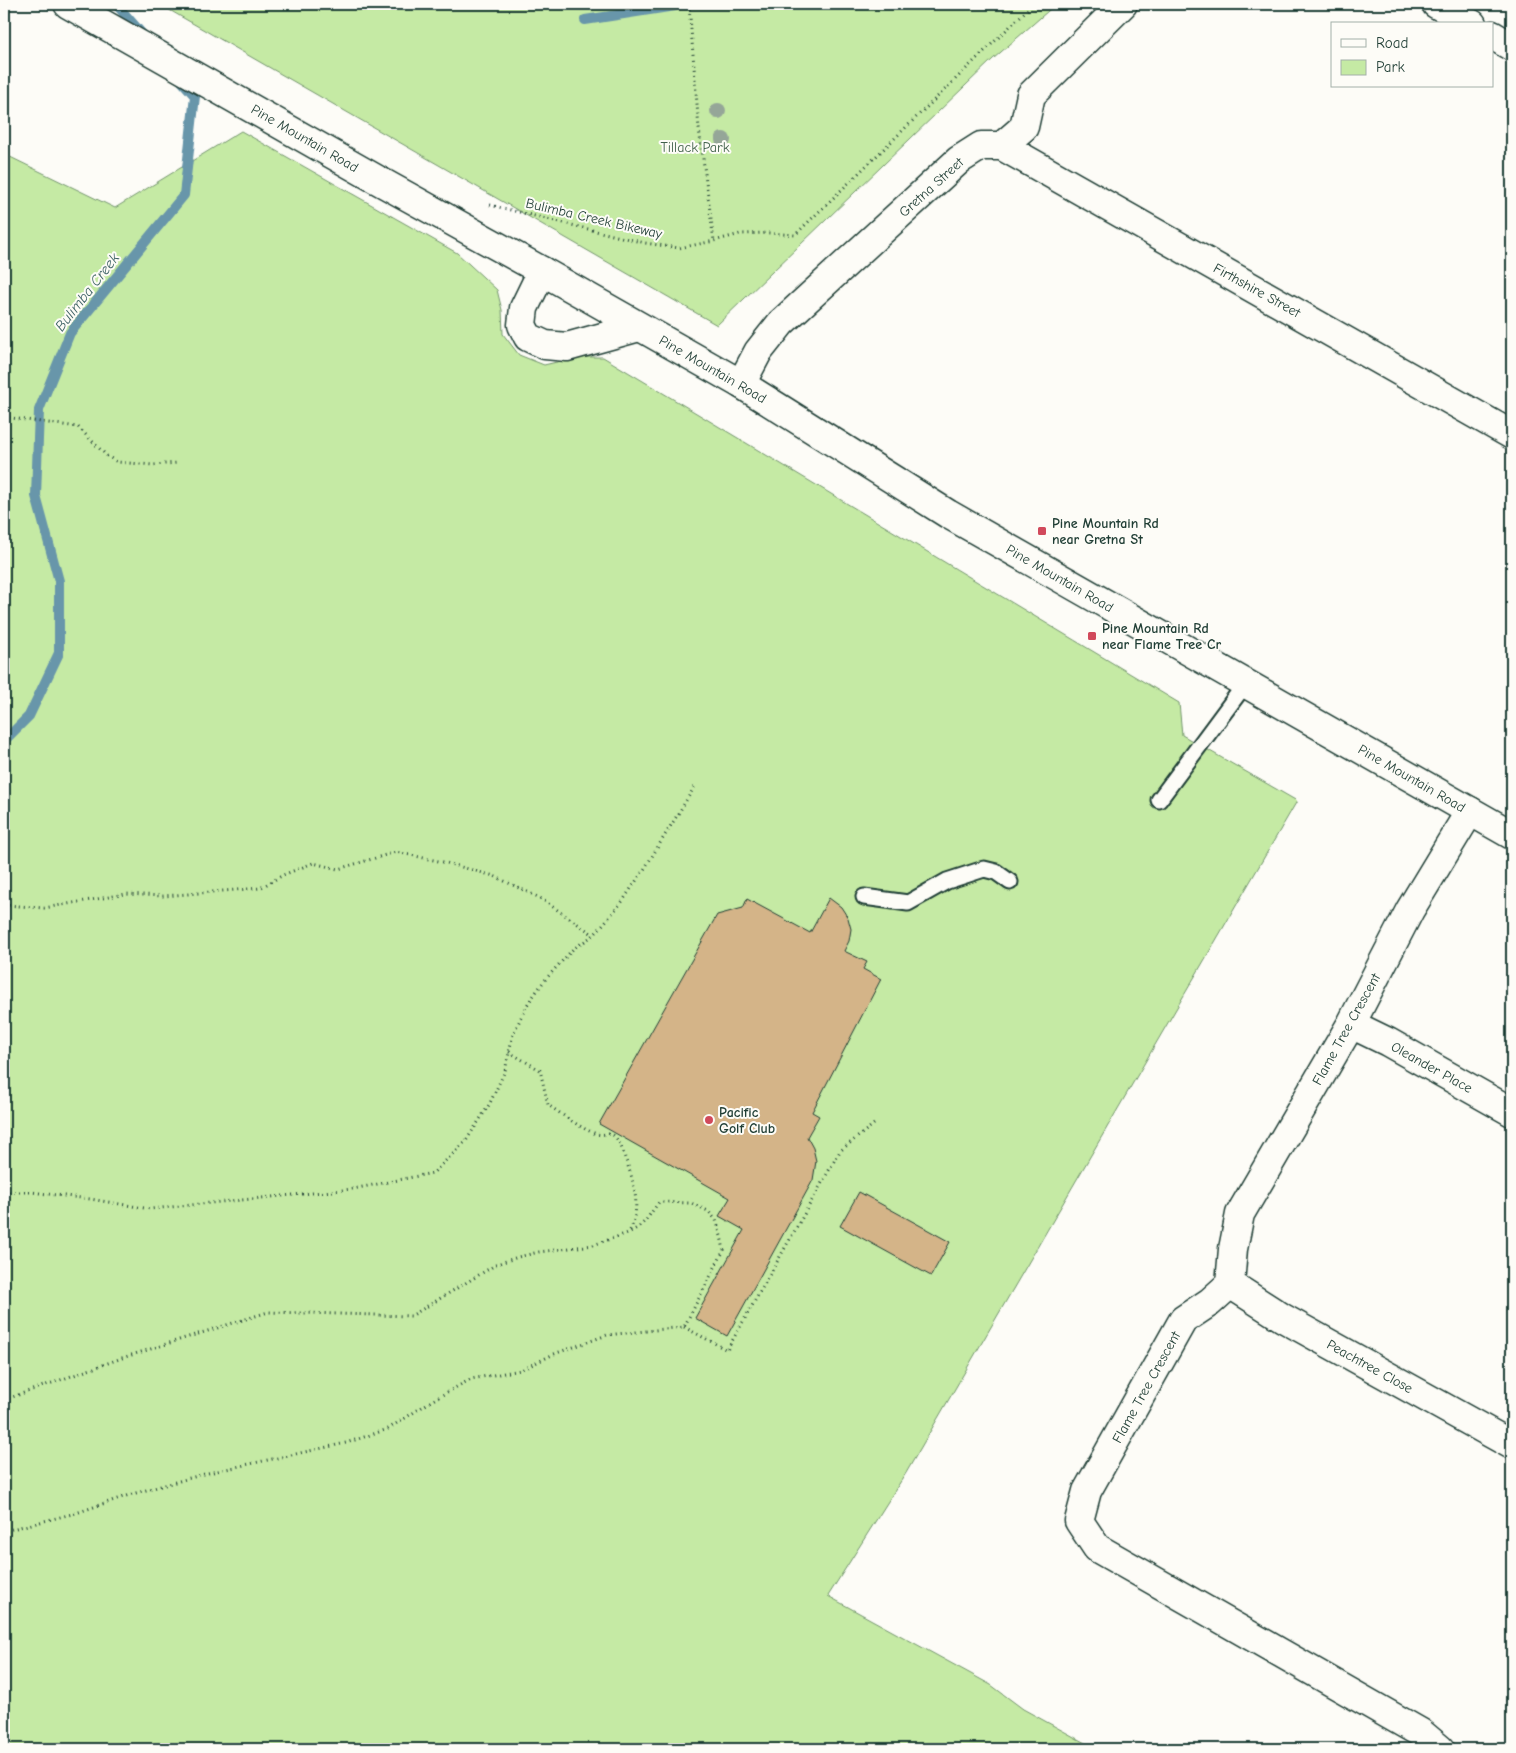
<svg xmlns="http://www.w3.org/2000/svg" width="1516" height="1753" viewBox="0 0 1516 1753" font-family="'Comic Neue',sans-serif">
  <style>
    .green { fill: #c5eaa4; stroke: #72946c }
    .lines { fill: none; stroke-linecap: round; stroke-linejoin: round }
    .stream { stroke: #6896aa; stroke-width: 10 }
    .building { fill: #d4b488; stroke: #1f3d34 }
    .service-casing { stroke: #1f3d34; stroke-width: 19 }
    .minor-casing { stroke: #1f3d34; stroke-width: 31 }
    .secondary-casing { stroke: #1f3d34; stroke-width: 31 }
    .path { stroke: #1f3d34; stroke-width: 3; stroke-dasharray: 1 4; stroke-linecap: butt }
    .service { stroke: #fdfcf7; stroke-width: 15 }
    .minor { stroke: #fdfcf7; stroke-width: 28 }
    .secondary { stroke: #fdfcf7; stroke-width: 28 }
    .tree { fill: #95a698 }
    .poi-dot { fill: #d1495b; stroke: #fdfcf7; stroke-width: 2 }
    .labels { text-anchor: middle; stroke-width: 4; stroke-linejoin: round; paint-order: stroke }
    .street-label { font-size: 14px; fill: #1f3d34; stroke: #fdfcf7 }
    .park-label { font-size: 14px; fill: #40604a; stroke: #fdfcf7 }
    .poi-label { font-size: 14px; font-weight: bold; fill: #1f3d34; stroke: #fdfcf7; text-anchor: start }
    .water-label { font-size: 15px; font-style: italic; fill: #3e6265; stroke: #fdfcf7 }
  </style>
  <rect width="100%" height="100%" fill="#fdfcf7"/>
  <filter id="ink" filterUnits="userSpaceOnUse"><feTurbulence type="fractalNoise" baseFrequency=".02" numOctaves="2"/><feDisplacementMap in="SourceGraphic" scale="10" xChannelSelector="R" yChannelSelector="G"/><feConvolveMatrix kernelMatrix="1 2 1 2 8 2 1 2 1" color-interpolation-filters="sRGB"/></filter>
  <g filter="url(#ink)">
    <path class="green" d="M 159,4 L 1056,4 L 993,59 L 717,325 Z
      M 241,131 L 457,253 L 497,290 L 502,310 L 503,334 L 519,355 L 544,365 L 578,357 L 603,357 L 1179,703 L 1182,735 L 1297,801 L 906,1473 L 828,1596 L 991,1685 L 1023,1709 L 1096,1749 L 4,1749 L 4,154 L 115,208 Z"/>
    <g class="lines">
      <path class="stream" d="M 116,4 L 143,35
        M 585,20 L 675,6
        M 4,741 L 29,716 L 59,653 L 59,581 L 36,496 L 39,410 L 70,333 L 184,195 L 195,96 L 178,77"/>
    </g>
    <path class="building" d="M 829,898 L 841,907 L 848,918 L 851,929 L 849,941 L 844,951 L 867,962 L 863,969 L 881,979 L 812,1112 L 819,1116 L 807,1137 L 813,1148 L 816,1161 L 813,1180 L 727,1336 L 695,1318 L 744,1230 L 719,1216 L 730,1198 L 599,1124 L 717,915 L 743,908 L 747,899 L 810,933 Z
      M 859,1192 L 950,1242 L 931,1276 L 840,1226 Z"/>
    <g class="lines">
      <defs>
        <path id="service" d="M 1159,800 L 1246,683
          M 864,897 L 908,903 L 947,881 L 984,869 L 996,872 L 1010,882"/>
        <path id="minor" d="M 1436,4 L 1472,24
          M 1492,35 L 1512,47
          M 1002,146 L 1512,435
          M 542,271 L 524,308 L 522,325 L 528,337 L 545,345 L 567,347 L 639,327
          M 741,384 L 758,352 L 781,323 L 959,160 L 981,146 L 1002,146 L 1024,127 L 1031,95 L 1123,4
          M 1351,1024 L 1388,1042 L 1512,1112
          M 1230,1284 L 1283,1318 L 1512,1445
          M 1440,1749 L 1421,1733 L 1097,1548 L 1079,1521 L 1087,1491 L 1183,1320 L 1210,1302 L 1230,1284 L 1233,1249 L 1240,1214 L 1351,1024 L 1410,910 L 1470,811"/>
        <path id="secondary" d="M 68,4 L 376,179 L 542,271 L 741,384 L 948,514 L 1512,835"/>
      </defs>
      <use href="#service" class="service-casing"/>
      <use href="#minor" class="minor-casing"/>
      <use href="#secondary" class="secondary-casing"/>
      <path class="path" d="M 689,4 L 699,129 L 714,241
        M 490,205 L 645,243 L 679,248 L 714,241 L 740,234 L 769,233 L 795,235 L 1033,4
        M 4,417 L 78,427 L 107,456 L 117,462 L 153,465 L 178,463
        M 4,904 L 7,905 L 44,908 L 126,894 L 163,896 L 260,888 L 283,875 L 313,863 L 338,869 L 396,852 L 443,862 L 494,876 L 540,898 L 594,935
        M 509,1052 L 540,1070 L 548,1105 C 562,1114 581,1129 597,1134 C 604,1136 610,1131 615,1137 C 620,1142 623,1151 625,1158 C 634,1181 642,1209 629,1232
        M 4,1192 L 31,1192 L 90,1199 L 150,1209 L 353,1189 L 433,1173 L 466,1141 L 489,1105 L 505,1071 L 513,1034 L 527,1005 L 544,981 L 573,949 L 594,935 L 622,902 L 645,868 L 695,786
        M 684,1327 L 727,1350 L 840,1151 L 874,1124
        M 4,1400 L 122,1358 L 268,1312 L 411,1316 L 497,1264 L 518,1257 L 539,1252 L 593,1245 L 628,1233 L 639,1227 L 646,1220 L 659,1202 L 691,1203 L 708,1211 L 716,1220 L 721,1236 L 724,1250 L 684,1327 L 607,1335 L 554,1354 L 521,1370 L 471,1379 L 433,1400 L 388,1429 L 346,1443 L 208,1473 L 132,1494 L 76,1513 L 4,1531"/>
      <use href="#service" class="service"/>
      <use href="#minor" class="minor"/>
      <use href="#secondary" class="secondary"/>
    </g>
    <g class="tree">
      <circle cx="718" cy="111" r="8"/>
      <circle cx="723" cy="140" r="8"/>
    </g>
  </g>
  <g class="poi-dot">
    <rect x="1037" y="526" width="10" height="10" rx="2.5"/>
    <rect x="1087" y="631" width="10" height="10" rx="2.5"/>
    <circle cx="709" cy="1120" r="5"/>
  </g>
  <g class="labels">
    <g class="street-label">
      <text transform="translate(305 138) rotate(30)" y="5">Pine Mountain Road</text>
      <text transform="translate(931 187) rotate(-42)" y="5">Gretna Street</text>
      <text transform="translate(594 218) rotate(13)" y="5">Bulimba Creek Bikeway</text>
      <text transform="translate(1257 290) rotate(29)" y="5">Firthshire Street</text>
      <text transform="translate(713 369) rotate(30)" y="5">Pine Mountain Road</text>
      <text transform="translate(1060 578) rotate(30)" y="5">Pine Mountain Road</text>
      <text transform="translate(1412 778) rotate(30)" y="5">Pine Mountain Road</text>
      <text transform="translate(1346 1029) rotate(-61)" y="5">Flame Tree Crescent</text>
      <text transform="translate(1432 1067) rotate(29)" y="5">Oleander Place</text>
      <text transform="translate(1370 1366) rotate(29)" y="5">Peachtree Close</text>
      <text transform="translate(1146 1387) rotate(-61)" y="5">Flame Tree Crescent</text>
    </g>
    <g class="park-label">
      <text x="695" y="152">Tillack Park</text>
    </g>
    <g class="poi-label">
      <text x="1052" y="528">Pine Mountain Rd<tspan x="1052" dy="16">near Gretna St</tspan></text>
      <text x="1102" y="633">Pine Mountain Rd<tspan x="1102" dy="16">near Flame Tree Cr</tspan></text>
      <text x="719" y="1117">Pacific<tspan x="719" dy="16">Golf Club</tspan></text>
    </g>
    <g class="water-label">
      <text transform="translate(87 292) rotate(-52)" y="5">Bulimba Creek</text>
    </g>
  </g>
  <rect width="1516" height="1753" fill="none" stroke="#fdfcf7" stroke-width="20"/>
  <rect x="10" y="10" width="1496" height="1733" fill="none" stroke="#1f3d34" stroke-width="2" filter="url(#ink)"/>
  <rect x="1331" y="22" width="162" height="65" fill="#fdfcf7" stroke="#a4b0a9"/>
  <rect x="1341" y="39" width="25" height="8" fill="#fdfcf7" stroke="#a4b0a9"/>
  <text x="1376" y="48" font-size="15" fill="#1f3d34">Road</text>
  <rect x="1341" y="60" width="25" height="15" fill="#c5eaa4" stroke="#a4b0a9"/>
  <text x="1376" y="72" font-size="15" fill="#1f3d34">Park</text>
</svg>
